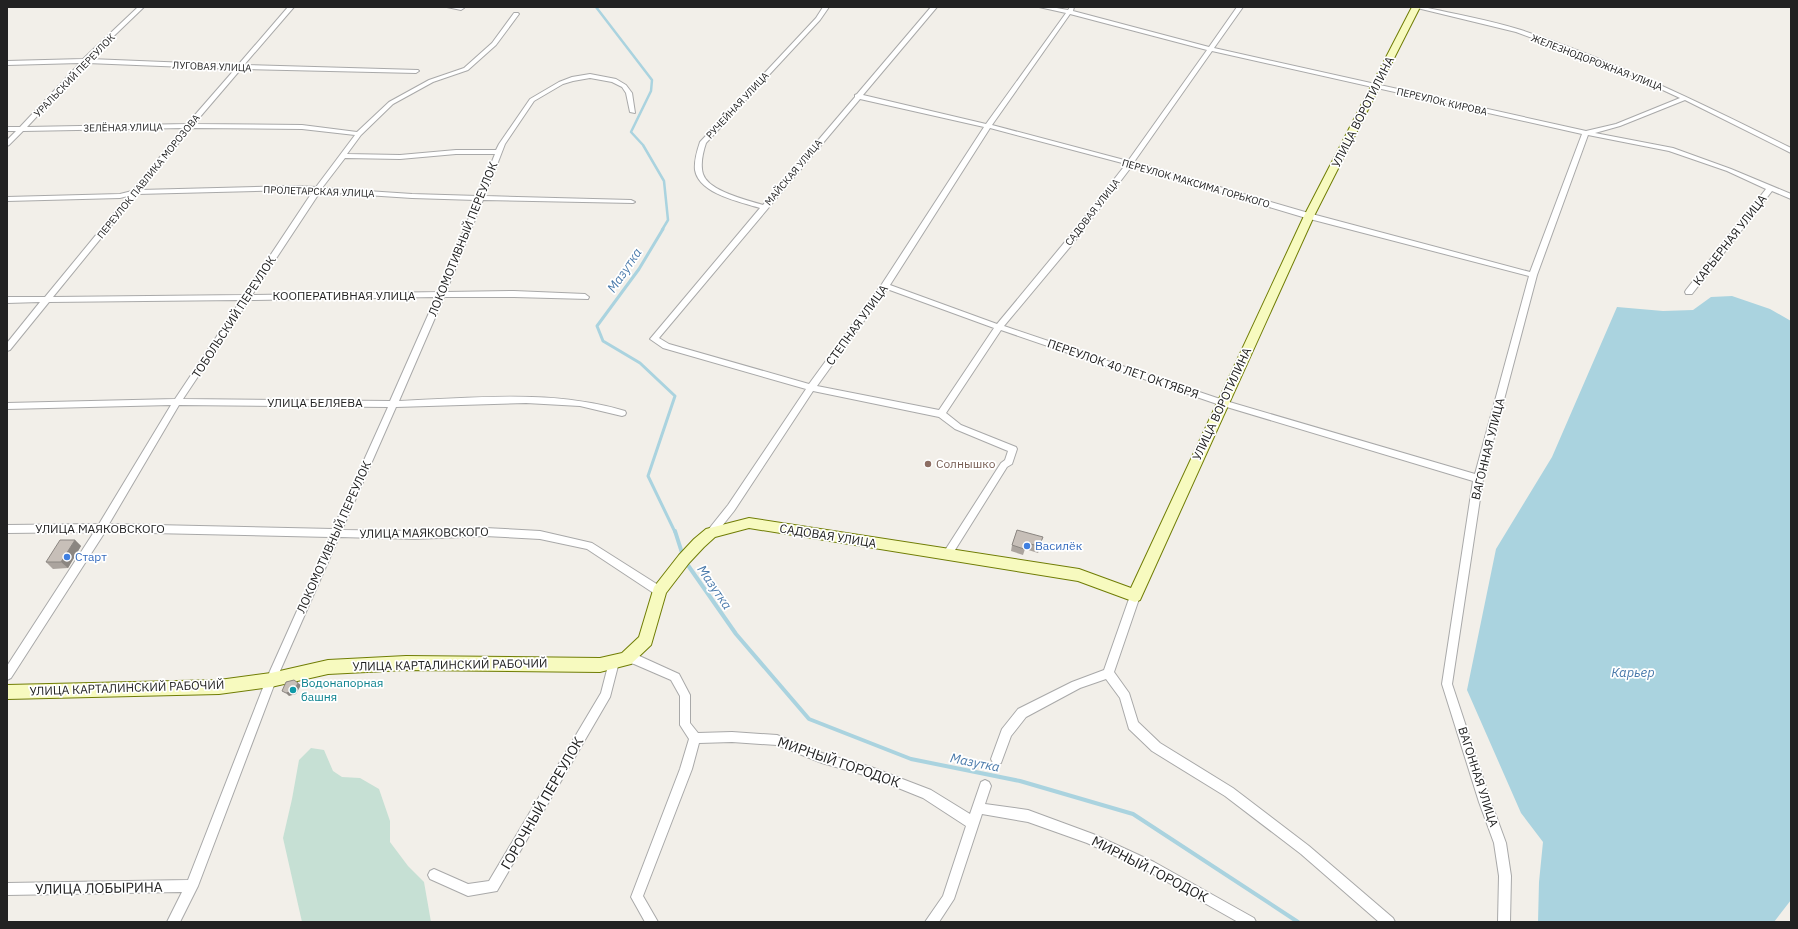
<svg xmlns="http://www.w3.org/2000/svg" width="1798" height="929" viewBox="0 0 1798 929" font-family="'IBM Plex Sans',sans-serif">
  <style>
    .wetland { fill: #c6e0d4 }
    .water { fill: #aad3df }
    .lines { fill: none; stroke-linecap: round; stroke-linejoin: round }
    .stream-far2 { stroke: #aad3df; stroke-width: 2.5 }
    .stream-far1 { stroke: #aad3df; stroke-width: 3 }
    .stream { stroke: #aad3df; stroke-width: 4 }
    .street-casing { stroke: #a9a9a9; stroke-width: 2 }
    .secondary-casing { stroke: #707d05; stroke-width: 2 }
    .street { fill: #fff; fill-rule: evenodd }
    .secondary { fill: #f7fabf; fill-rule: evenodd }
    .wall { fill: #aba49e }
    .shaded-wall { fill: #8b8681 }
    .building { fill: #c7bfb8; stroke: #8b8681 }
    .education-dot { fill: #8d6e63; stroke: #fff; stroke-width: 1.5 }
    .shop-dot { fill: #3f7fe0; stroke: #fff; stroke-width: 1.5 }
    .culture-dot { fill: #0f9aa8; stroke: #fff; stroke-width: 1.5 }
    .labels { text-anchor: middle; stroke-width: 3.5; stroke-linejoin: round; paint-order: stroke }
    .far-street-label { font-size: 10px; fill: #222; stroke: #fff }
    .street-label { font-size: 12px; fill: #222; stroke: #fff }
    .education-label { font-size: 12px; fill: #785e54; stroke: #fff; text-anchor: start }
    .shop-label { font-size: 12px; fill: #366cbe; stroke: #fff; text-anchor: start }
    .culture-label { font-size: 12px; fill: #0d838f; stroke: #fff; text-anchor: start }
    .water-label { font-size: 13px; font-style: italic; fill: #4a7aab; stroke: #fff }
    .near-street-label { font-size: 14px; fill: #222; stroke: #fff }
  </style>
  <rect width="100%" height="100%" fill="#f2efe9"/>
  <path class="wetland" d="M 311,748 L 324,750 L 333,771 L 342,777 L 360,778 L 379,789 L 390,821 L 390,842 L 408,866 L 424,882 L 431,922 L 302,922 L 283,838 L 292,799 L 299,760 Z"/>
  <path class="water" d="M 1732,296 L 1770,309 L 1791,321 L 1791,900 L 1774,922 L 1538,922 L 1539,882 L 1543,842 L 1521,813 L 1467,690 L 1496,549 L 1552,457 L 1617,307 L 1663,311 L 1693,310 L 1711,297 Z"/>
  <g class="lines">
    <path class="stream-far2" d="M 596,7 L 652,80 L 651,91 L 631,132 L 643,145 L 664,181 L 668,220 L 662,230"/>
    <path class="stream-far1" d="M 663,229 L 639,269 L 597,326 L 603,341 L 640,363 L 675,396 L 648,476 L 675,532"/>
    <path class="stream" d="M 675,531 L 683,556
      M 685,561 L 736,634 L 809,719 L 911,759 L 1020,781 L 1133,814 L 1298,922"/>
    <defs>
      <path id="street" d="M 138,7 L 144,7 L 90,59 L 238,65 L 288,7 L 294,7 L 244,65 L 418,70 L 419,71 L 416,73 L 241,69 L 194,124 L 302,125 L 357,132 L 389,102 L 429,80 L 464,68 L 492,43 L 514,13 L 518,13 L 519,14 L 496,45 L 468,70 L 433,82 L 393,104 L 361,135 L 347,154 L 400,155 L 456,150 L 496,150 L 499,144 L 530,99 L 559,82 L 572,77 L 590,74 L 616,79 L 626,85 L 632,93 L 635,113 L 630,112 L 626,93 L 622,87 L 612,82 L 590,78 L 573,81 L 563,84 L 534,101 L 505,144 L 485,196 L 631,200 L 635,202 L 633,203 L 483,200 L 446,292 L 514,291 L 585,294 L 589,297 L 588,299 L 514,297 L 444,297 L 399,401 C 474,398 552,389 625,411 L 626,413 L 625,415 L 622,416 L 580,406 L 526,403 L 396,407 L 342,530 L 415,531 L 485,528 L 540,531 L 592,543 L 663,588 L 664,591 L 663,594 L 659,595 L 655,594 L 587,549 L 540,539 L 485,536 L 415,539 L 339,537 L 276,680 L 198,886 L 180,922 L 167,922 L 182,892 L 7,895 L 7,883 L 188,880 L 266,680 L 330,537 L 105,532 L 11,678 L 7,680 L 7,666 L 94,532 L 7,533 L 7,525 L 99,524 L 171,405 L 7,409 L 7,403 L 175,399 L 241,300 L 49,302 L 10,350 L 7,351 L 7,343 L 40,302 L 7,303 L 7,297 L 45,297 L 128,196 L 120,198 L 7,201 L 7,197 L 120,194 L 132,191 L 184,128 L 23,131 L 9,145 L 7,146 L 7,140 L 16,131 L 7,131 L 7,127 L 20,127 L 80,63 L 7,65 L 7,61 L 83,59 ZM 87,63 L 235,69 L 187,124 L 27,127 ZM 191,128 L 302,129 L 355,135 L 316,187 L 293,186 L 140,190 ZM 456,154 L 495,154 L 478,196 L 412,194 L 322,188 L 345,158 L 400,159 ZM 293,190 L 313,191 L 244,295 L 53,297 L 137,194 ZM 320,192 L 412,198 L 476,200 L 439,292 L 252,295 ZM 436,297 L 390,401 L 183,399 L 249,300 ZM 179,405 L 388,407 L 333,529 L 109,524 Z
        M 447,7 L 463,7 L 464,8 L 461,10 Z
        M 823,7 L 829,7 L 820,20 L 706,143 C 703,152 700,164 703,174 C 708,191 747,200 763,205 L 855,97 L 855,95 L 857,94 L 931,7 L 937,7 L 863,95 L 986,124 L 1066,13 L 1039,7 L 1051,7 L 1068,10 L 1070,7 L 1074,7 L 1073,11 L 1209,47 L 1237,7 L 1243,7 L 1214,48 L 1586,131 L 1616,124 L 1680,98 L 1626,73 L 1516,32 L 1413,7 L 1423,7 C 1455,14 1490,20 1521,30 C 1615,61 1703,104 1791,148 L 1791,153 L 1685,100 L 1620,126 L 1595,133 L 1673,148 L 1731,169 L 1791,194 L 1791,199 L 1772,191 L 1692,294 L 1686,294 L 1685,292 L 1686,290 L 1766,189 L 1727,171 L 1669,151 L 1588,135 L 1537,275 L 1483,479 L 1452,684 L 1491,802 L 1506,843 L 1511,876 L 1510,922 L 1498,922 L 1499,876 L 1494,843 L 1479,802 L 1442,684 L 1473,481 L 1220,405 L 1001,330 L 946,413 L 961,425 L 1016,447 L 1017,449 L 1012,464 L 1007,467 L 950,558 L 947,559 L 944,558 L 942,555 L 1001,463 L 1005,460 L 1008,451 L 955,429 L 939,417 L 813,391 L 734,511 L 714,536 L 711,537 L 708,536 L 706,533 L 708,530 L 728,505 L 806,389 L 663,348 L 650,339 L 760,208 C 741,202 699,194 695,170 C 694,161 697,151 700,142 L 816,18 ZM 1070,14 L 1207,50 L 1128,161 L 992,125 ZM 1212,51 L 1582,134 L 1530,272 L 1312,214 L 1134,162 ZM 860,99 L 984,127 L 882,284 L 809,384 L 669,344 L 659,338 ZM 990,128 L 1126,164 L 1069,237 L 997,324 L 890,285 ZM 1132,166 L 1306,218 L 1529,276 L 1475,474 L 1226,401 L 1004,326 L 1075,241 ZM 887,289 L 994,328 L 939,410 L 817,386 Z
        M 1135,592 L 1139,593 L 1140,596 L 1114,672 L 1129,693 L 1138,722 L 1160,743 L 1233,788 L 1309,846 L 1393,918 L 1395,922 L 1379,922 L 1301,854 L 1225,796 L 1152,751 L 1129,729 L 1120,698 L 1106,679 L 1080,688 L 1026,717 L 1011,736 L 1001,763 L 997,764 L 993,763 L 991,759 L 1002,729 L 1018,709 L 1072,682 L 1104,670 L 1130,596 L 1131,593 Z
        M 626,654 L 635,654 L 679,674 L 690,695 L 690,723 L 698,733 L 732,732 L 777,735 L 822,753 L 871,767 L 931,790 L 970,814 L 981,782 L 985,780 L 989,782 L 991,786 L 985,804 L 1028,810 L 1093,834 L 1154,862 L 1254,918 L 1256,922 L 1238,922 L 1146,870 L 1087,843 L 1028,822 L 982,814 L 954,899 L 939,922 L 925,922 L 943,896 L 966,826 L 923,798 L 871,777 L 822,763 L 777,745 L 732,742 L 699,743 L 692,769 L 643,896 L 658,922 L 645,922 L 631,897 L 680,769 L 689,739 L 680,725 L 680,696 L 671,680 L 634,664 L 622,662 L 621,659 L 622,656 Z
        M 614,657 L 618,659 L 619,662 L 610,697 L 497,891 L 468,896 L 430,879 L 428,875 L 430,871 L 434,869 L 468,884 L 489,881 L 601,693 L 609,662 L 610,659 Z"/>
      <path id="secondary" d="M 1412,7 L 1420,7 L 1314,216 L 1140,600 L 1135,602 L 1078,581 L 749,528 L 715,537 L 704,547 L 689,563 L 666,593 L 651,645 L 631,664 L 600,672 L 406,670 L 328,674 L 271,687 L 219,694 L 7,699 L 7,685 L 219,680 L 271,673 L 328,660 L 406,656 L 600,658 L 622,653 L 639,637 L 654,587 L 679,555 L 694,539 L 706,529 L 749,518 L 1079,569 L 1131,588 L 1304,216 Z"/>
    </defs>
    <use href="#street" class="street-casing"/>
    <use href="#secondary" class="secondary-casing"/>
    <use href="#street" class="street"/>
    <use href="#secondary" class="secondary"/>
  </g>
  <path class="wall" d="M 1017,530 L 1041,543 L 1038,553 L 1025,549 L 1023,555 L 1011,551 L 1012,545 Z
    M 75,540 L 81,546 L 68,568 L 53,569 L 46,562 Z"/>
  <path class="shaded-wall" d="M 1043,537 L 1041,543 L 1038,553 L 1039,546 Z
    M 75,540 L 81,546 L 68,568 L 61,562 Z
    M 298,683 L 301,685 L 296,694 L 289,696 L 286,693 Z"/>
  <path class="building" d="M 1017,530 L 1043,537 L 1039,546 L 1026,543 L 1024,549 L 1012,545 Z
    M 60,540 L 75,540 L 61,562 L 46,562 Z
    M 294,680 L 298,683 L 294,691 L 286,693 L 282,691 L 286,682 Z"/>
  <circle class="education-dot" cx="928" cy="464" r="4"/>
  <g class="shop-dot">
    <circle cx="1027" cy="546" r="4"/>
    <circle cx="67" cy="557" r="4"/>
  </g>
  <circle class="culture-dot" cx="293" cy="690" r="4"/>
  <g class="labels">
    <g class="far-street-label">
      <text transform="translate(1597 62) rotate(21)" y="4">ЖЕЛЕЗНОДОРОЖНАЯ УЛИЦА</text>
      <text transform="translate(212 66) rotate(2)" y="4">ЛУГОВАЯ УЛИЦА</text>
      <text transform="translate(74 75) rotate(-46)" y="4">УРАЛЬСКИЙ ПЕРЕУЛОК</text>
      <text transform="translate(1442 101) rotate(13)" y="4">ПЕРЕУЛОК КИРОВА</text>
      <text transform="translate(737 105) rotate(-47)" y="4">РУЧЕЙНАЯ УЛИЦА</text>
      <text transform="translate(123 127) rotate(-1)" y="4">ЗЕЛЁНАЯ УЛИЦА</text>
      <text transform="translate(793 172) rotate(-50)" y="4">МАЙСКАЯ УЛИЦА</text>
      <text transform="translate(148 176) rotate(-51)" y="4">ПЕРЕУЛОК ПАВЛИКА МОРОЗОВА</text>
      <text transform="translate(1196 183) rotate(16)" y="4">ПЕРЕУЛОК МАКСИМА ГОРЬКОГО</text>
      <text transform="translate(319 191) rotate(2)" y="4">ПРОЛЕТАРСКАЯ УЛИЦА</text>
      <text transform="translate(1092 212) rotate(-52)" y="4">САДОВАЯ УЛИЦА</text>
    </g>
    <g class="street-label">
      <text transform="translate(1363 112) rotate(-63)" y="4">УЛИЦА ВОРОТИЛИНА</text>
      <text transform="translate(463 239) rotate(-68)" y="4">ЛОКОМОТИВНЫЙ ПЕРЕУЛОК</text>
      <text transform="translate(1730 240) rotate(-52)" y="4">КАРЬЕРНАЯ УЛИЦА</text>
      <text x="344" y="300">КООПЕРАТИВНАЯ УЛИЦА</text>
      <text transform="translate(234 317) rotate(-57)" y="4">ТОБОЛЬСКИЙ ПЕРЕУЛОК</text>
      <text transform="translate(857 325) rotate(-54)" y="4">СТЕПНАЯ УЛИЦА</text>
      <text transform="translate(1123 369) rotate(19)" y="4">ПЕРЕУЛОК 40 ЛЕТ ОКТЯБРЯ</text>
      <text x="315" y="407">УЛИЦА БЕЛЯЕВА</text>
      <text transform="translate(1222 404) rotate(-65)" y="4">УЛИЦА ВОРОТИЛИНА</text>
      <text transform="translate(1488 449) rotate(-76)" y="4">ВАГОННАЯ УЛИЦА</text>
      <text x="100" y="533">УЛИЦА МАЯКОВСКОГО</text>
      <text transform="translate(424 533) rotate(-1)" y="4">УЛИЦА МАЯКОВСКОГО</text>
      <text transform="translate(828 536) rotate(9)" y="4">САДОВАЯ УЛИЦА</text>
      <text transform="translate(334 537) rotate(-66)" y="4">ЛОКОМОТИВНЫЙ ПЕРЕУЛОК</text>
      <text transform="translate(450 665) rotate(-1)" y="4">УЛИЦА КАРТАЛИНСКИЙ РАБОЧИЙ</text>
      <text transform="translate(127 688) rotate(-2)" y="4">УЛИЦА КАРТАЛИНСКИЙ РАБОЧИЙ</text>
      <text transform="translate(1478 777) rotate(72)" y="4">ВАГОННАЯ УЛИЦА</text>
    </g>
    <g class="education-label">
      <text x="936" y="468">Солнышко</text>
    </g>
    <g class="shop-label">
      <text x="1035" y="550">Василёк</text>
      <text x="75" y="561">Старт</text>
    </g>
    <g class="culture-label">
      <text x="301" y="687">Водонапорная<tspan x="301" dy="14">башня</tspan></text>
    </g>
    <g class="water-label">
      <text transform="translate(624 270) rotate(-56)" y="5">Мазутка</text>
      <text transform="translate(715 587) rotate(56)" y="5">Мазутка</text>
      <text x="1633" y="677">Карьер</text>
      <text transform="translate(975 762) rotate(11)" y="5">Мазутка</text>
    </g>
    <g class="near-street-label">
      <text transform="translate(839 762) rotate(19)" y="5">МИРНЫЙ ГОРОДОК</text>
      <text transform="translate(542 803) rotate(-60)" y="5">ГОРОЧНЫЙ ПЕРЕУЛОК</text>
      <text transform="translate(1150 869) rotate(27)" y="5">МИРНЫЙ ГОРОДОК</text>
      <text transform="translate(99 888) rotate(-1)" y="5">УЛИЦА ЛОБЫРИНА</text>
    </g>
  </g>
  <rect width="1798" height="929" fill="none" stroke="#222222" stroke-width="16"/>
</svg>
